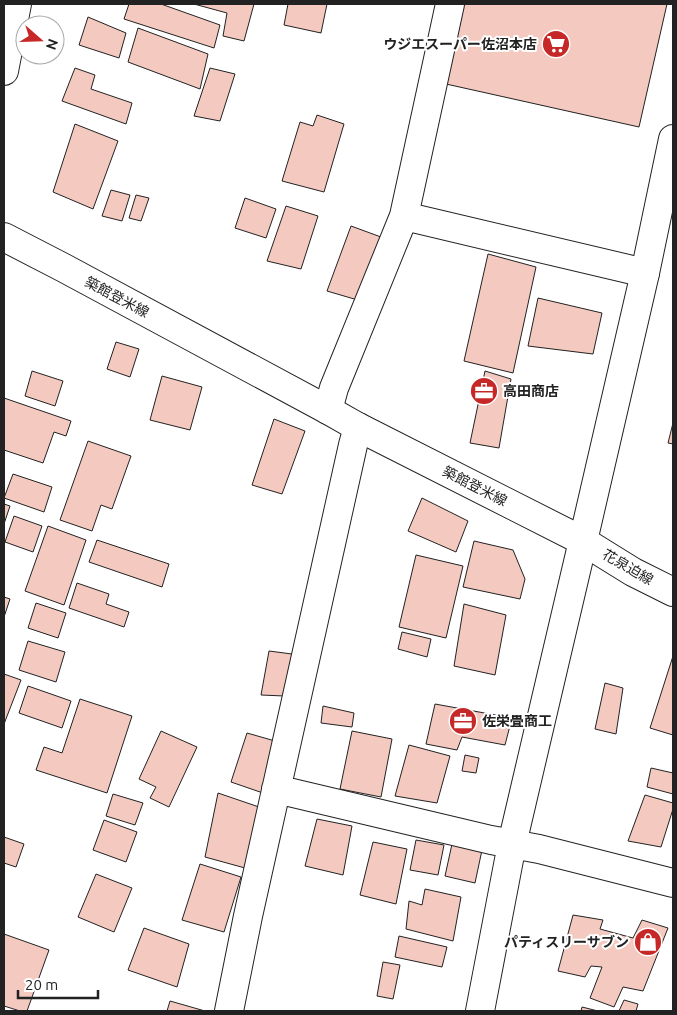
<svg xmlns="http://www.w3.org/2000/svg" width="677" height="1015" viewBox="0 0 677 1015" font-family="Ubuntu,'Noto Sans JP',sans-serif">
  <style>
    .building { fill: #f3c9c0; stroke: #222 }
    .lines { fill: none; stroke-linecap: round; stroke-linejoin: round }
    .minor-casing { stroke: #222; stroke-width: 30 }
    .major-casing { stroke: #222; stroke-width: 30 }
    .minor { stroke: #fff; stroke-width: 28 }
    .major { stroke: #fff; stroke-width: 28 }
    .labels { text-anchor: middle; stroke-width: 4; stroke-linejoin: round; paint-order: stroke }
    .poi-label { font-size: 14px; font-weight: bold; fill: #222; stroke: #fff; text-anchor: end }
    .street-label { font-size: 14px; fill: #222; stroke: #fff }
  </style>
  <rect width="100%" height="100%" fill="#fff"/>
  <path class="building" d="M 129,4 L 161,4 L 220,25 L 214,48 L 124,19 Z
    M 194,4 L 254,4 L 244,41 L 223,36 L 227,13 Z
    M 288,4 L 327,4 L 321,33 L 284,25 Z
    M 464,4 L 667,4 L 639,127 L 446,84 Z
    M 88,17 L 126,33 L 119,58 L 79,45 Z
    M 138,28 L 208,54 L 200,89 L 128,62 Z
    M 75,68 L 95,75 L 91,89 L 132,103 L 126,124 L 62,101 Z
    M 210,68 L 235,74 L 220,121 L 194,116 Z
    M 317,115 L 344,124 L 324,192 L 282,181 L 300,122 L 313,126 Z
    M 75,124 L 118,141 L 93,209 L 53,192 Z
    M 111,190 L 130,195 L 122,221 L 102,216 Z
    M 136,195 L 149,198 L 141,221 L 129,218 Z
    M 245,198 L 276,209 L 266,238 L 235,228 Z
    M 286,206 L 318,216 L 301,269 L 267,261 Z
    M 351,226 L 381,237 L 361,301 L 327,291 Z
    M 488,254 L 536,267 L 513,373 L 464,361 Z
    M 538,298 L 602,313 L 593,354 L 528,346 Z
    M 116,342 L 139,349 L 130,377 L 107,369 Z
    M 32,371 L 63,381 L 55,406 L 25,396 Z
    M 485,371 L 511,379 L 499,448 L 470,443 Z
    M 162,376 L 202,387 L 190,430 L 150,420 Z
    M 4,398 L 71,421 L 66,436 L 54,432 L 43,463 L 4,450 Z
    M 274,419 L 305,431 L 282,494 L 252,485 Z
    M 673,423 L 673,444 L 668,443 Z
    M 88,441 L 131,456 L 112,509 L 101,505 L 92,531 L 60,520 Z
    M 13,474 L 52,487 L 44,512 L 4,498 Z
    M 422,498 L 468,521 L 456,552 L 408,531 Z
    M 4,504 L 10,506 L 4,524 Z
    M 14,516 L 42,526 L 33,552 L 5,542 Z
    M 48,526 L 86,540 L 64,605 L 25,591 Z
    M 97,540 L 169,564 L 162,587 L 89,562 Z
    M 474,541 L 513,550 L 525,579 L 520,599 L 463,587 Z
    M 416,555 L 463,566 L 446,638 L 399,627 Z
    M 77,583 L 109,594 L 106,604 L 129,612 L 124,627 L 69,608 Z
    M 4,597 L 10,599 L 4,617 Z
    M 36,603 L 66,613 L 58,638 L 28,628 Z
    M 464,604 L 506,615 L 495,675 L 454,666 Z
    M 402,632 L 431,639 L 427,657 L 398,649 Z
    M 28,641 L 65,652 L 56,682 L 19,670 Z
    M 269,651 L 292,654 L 284,696 L 261,695 Z
    M 673,656 L 673,735 L 650,728 Z
    M 4,674 L 21,680 L 4,724 Z
    M 605,683 L 623,688 L 616,734 L 595,729 Z
    M 28,686 L 71,701 L 62,728 L 19,713 Z
    M 80,699 L 132,716 L 107,793 L 36,770 L 44,747 L 62,753 Z
    M 435,704 L 512,718 L 505,745 L 462,737 L 457,750 L 426,744 Z
    M 323,706 L 354,713 L 352,727 L 321,723 Z
    M 161,731 L 197,747 L 169,807 L 150,798 L 156,787 L 139,779 Z
    M 352,731 L 392,739 L 381,797 L 340,789 Z
    M 247,733 L 275,741 L 263,793 L 231,782 Z
    M 409,745 L 450,756 L 437,803 L 395,796 Z
    M 465,755 L 479,758 L 476,773 L 462,771 Z
    M 651,768 L 673,773 L 673,794 L 647,787 Z
    M 218,793 L 259,807 L 245,868 L 205,857 Z
    M 113,794 L 143,803 L 135,825 L 106,816 Z
    M 645,795 L 673,803 L 673,809 L 661,847 L 628,841 Z
    M 317,819 L 352,826 L 343,875 L 305,866 Z
    M 104,820 L 137,832 L 126,862 L 93,850 Z
    M 4,837 L 24,844 L 16,867 L 4,863 Z
    M 416,840 L 444,845 L 438,875 L 410,870 Z
    M 373,842 L 407,849 L 396,904 L 360,895 Z
    M 452,844 L 482,850 L 475,883 L 445,876 Z
    M 200,864 L 241,877 L 224,932 L 182,920 Z
    M 96,874 L 132,888 L 114,932 L 78,917 Z
    M 425,889 L 461,897 L 453,941 L 406,929 L 409,901 L 422,905 Z
    M 573,915 L 603,920 L 600,929 L 633,938 L 642,920 L 668,928 L 643,991 L 623,987 L 614,1007 L 590,998 L 602,967 L 591,966 L 585,977 L 558,971 Z
    M 144,928 L 189,944 L 177,987 L 128,970 Z
    M 4,934 L 49,950 L 27,1011 L 20,1011 L 4,1006 Z
    M 399,936 L 447,947 L 442,967 L 395,957 Z
    M 383,962 L 400,965 L 393,999 L 377,996 Z
    M 624,1000 L 638,1004 L 636,1011 L 619,1011 Z
    M 170,1001 L 205,1011 L 167,1011 Z
    M 582,1007 L 598,1011 L 581,1011 Z"/>
  <g class="lines">
    <defs>
      <path id="minor" d="M 4,71 L 17,4
        M 404,216 L 645,273
        M 328,410 L 334,388 L 404,216 L 450,4
        M 276,789 L 491,840 L 539,849 L 673,883
        M 229,1011 L 248,916 L 353,445 L 358,427
        M 480,1011 L 512,844 L 583,541"/>
      <path id="major" d="M 4,237 L 64,268 L 328,410 L 358,427 L 583,541 L 633,572 L 673,592
        M 583,541 L 645,273 L 673,139"/>
    </defs>
    <use href="#minor" class="minor-casing"/>
    <use href="#major" class="major-casing"/>
    <use href="#minor" class="minor"/>
    <use href="#major" class="major"/>
  </g>
  <defs>
    <symbol id="supermarket-disc" viewBox="-11 -11 22 22"><circle r="9.5" fill="#c62828" stroke="#fff"/><path d="M-6-5.5h2.5l.6 2H6L4.5 2H-2.5L-4.4-4H-6ZM-1.5 3.2a1.3 1.3 0 1 0 .1 0ZM3 3.2a1.3 1.3 0 1 0 .1 0Z" fill="#fff"/></symbol>
    <symbol id="office-disc" viewBox="-11 -11 22 22"><circle r="9.5" fill="#c62828" stroke="#fff"/><path d="M-6-3h4V-5.5h4V-3h4V5H-6ZM-1-4.5V-3h2v-1.5ZM-6 0V1H6V0Z" fill="#fff"/></symbol>
    <symbol id="shop-disc" viewBox="-11 -11 22 22"><circle r="9.5" fill="#c62828" stroke="#fff"/><path d="M-5-2.5h2.3a2.7 3.5 0 0 1 5.4 0H5L5.5 6h-11ZM-1.5-2.5h3a1.5 2.3 0 0 0-3 0Z" fill="#fff"/></symbol>
  </defs>
  <g fill-rule="evenodd">
    <use href="#supermarket-disc" x="540" y="28" width="32" height="32"/>
    <use href="#office-disc" x="468" y="375" width="32" height="32"/>
    <use href="#office-disc" x="447" y="705" width="32" height="32"/>
    <use href="#shop-disc" x="632" y="926" width="32" height="32"/>
  </g>
  <g class="labels">
    <g class="poi-label">
      <text x="537" y="49">ウジエスーパー佐沼本店</text>
      <text x="503" y="396" text-anchor="start">高田商店</text>
      <text x="482" y="726" text-anchor="start">佐栄畳商工</text>
      <text x="629" y="947">パティスリーサブン</text>
    </g>
    <g class="street-label">
      <text transform="translate(117 297) rotate(28)" y="5">築館登米線</text>
      <text transform="translate(475 486) rotate(27)" y="5">築館登米線</text>
      <text transform="translate(628 567) rotate(30)" y="5">花泉迫線</text>
    </g>
  </g>
  <rect width="677" height="1015" fill="none" stroke="#222222" stroke-width="10"/>
  <g transform="translate(40 40) rotate(110)"><circle r="24" fill="#ffffff" stroke="#a7a7a7"/>
  <path d="M0-4L9 19L0 12L-9 19Z" fill="#c62828"/>
  <text y="-8" font-size="14" font-weight="bold" text-anchor="middle" fill="#222222">N</text>
  </g>
  <path d="M18 990v8h80v-8" fill="none" stroke="#222222" stroke-width="2.5"/>
  <text x="25" y="990" font-size="15" fill="#222222" stroke="#ffffff" stroke-width="4" paint-order="stroke">20 m</text>
</svg>
